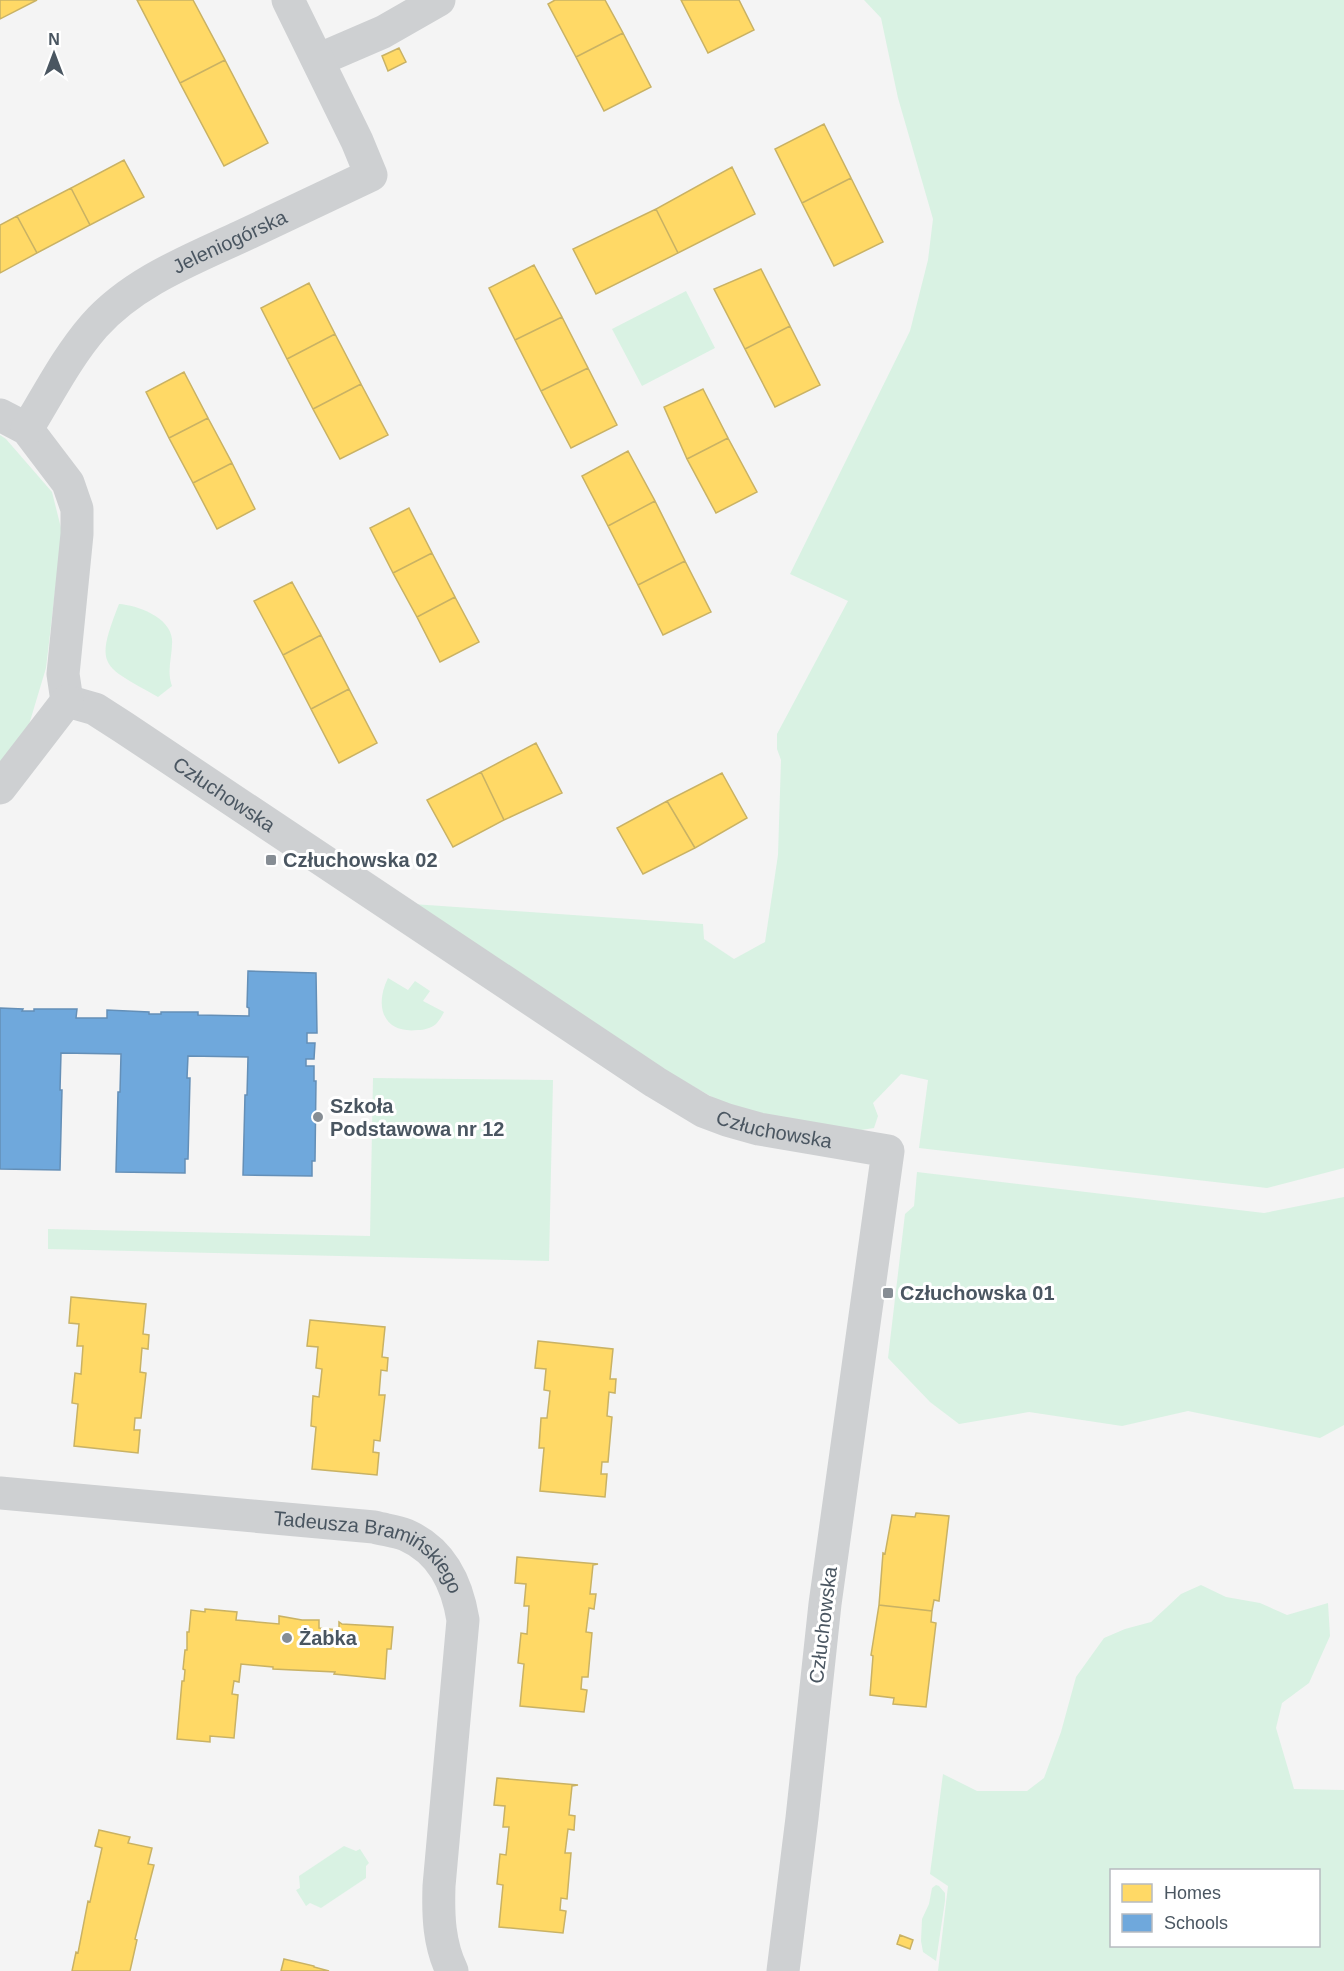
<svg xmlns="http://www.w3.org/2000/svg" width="1344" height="1971" viewBox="0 0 1344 1971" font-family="Arial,sans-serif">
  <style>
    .green { fill: #d9f2e3; fill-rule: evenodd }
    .homes { fill: #ffd966; stroke: #c9b264; stroke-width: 1.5 }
    .schools { fill: #6fa8dc; stroke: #648fb7; stroke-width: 1.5 }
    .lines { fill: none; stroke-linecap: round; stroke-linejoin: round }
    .minor { stroke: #ced0d2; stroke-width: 33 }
    .poi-dot { fill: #868d94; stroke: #fff; stroke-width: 2 }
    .labels { text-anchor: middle; stroke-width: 6; stroke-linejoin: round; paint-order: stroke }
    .street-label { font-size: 20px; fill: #4a5661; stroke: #fff }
    .poi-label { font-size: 20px; font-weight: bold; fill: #4a5661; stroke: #fff; text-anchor: start }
  </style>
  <rect width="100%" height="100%" fill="#f4f4f4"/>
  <path class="green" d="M 864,0 L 1344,0 L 1344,1168 L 1267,1188 L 919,1148 L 928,1080 L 901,1074 L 873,1103 L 878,1116 L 874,1128 L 855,1131 L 747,1111 L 719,1101 L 659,1067 L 413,904 L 703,924 L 704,939 L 734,959 L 765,942 L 778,855 L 781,760 L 777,749 L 777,734 L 848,601 L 790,574 L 910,331 L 928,260 L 933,219 L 898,98 L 881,18 Z
    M 686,291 L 715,348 L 642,386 L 612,329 Z
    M 0,435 L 6,439 L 52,492 L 62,532 L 46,668 L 28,728 L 0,765 Z
    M 119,604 C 137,605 170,617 172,639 C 173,655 166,670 172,686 L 158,697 C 102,665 94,668 119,604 Z
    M 388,978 L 408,990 L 415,981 L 430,991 L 423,1001 L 444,1012 C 442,1016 439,1021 436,1024 C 431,1028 424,1030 418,1030 C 383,1034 374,1006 388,978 Z
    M 373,1078 L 553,1080 L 549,1261 L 48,1249 L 48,1229 L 370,1236 Z
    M 917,1172 L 1264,1213 L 1344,1197 L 1344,1425 L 1320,1438 L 1188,1411 L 1122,1426 L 1029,1412 L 959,1424 L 930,1402 L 888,1358 L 905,1214 L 914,1206 Z
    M 1201,1585 L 1226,1597 L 1260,1603 L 1287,1615 L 1328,1603 L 1330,1636 L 1309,1683 L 1282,1703 L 1276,1728 L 1294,1789 L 1344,1790 L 1344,1971 L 938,1971 L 948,1886 L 930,1874 L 943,1774 L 977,1791 L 1027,1791 L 1044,1778 L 1061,1732 L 1076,1677 L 1104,1638 L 1125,1629 L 1151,1622 L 1181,1594 ZM 1112,1870 L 1318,1870 L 1318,1946 L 1112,1946 Z
    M 344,1846 L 356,1851 L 360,1849 L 369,1863 L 366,1866 L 366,1878 L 321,1908 L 310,1903 L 306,1906 L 296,1890 L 300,1888 L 299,1876 Z
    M 936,1885 L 939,1886 L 945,1893 L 945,1901 L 936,1961 L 923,1952 L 921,1941 L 922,1919 L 929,1904 L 932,1888 Z"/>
  <path class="homes" d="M 0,0 L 37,0 L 0,19 Z
    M 137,0 L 193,0 L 225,60 L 180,83 Z
    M 555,0 L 605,0 L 623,33 L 576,57 L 548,4 Z
    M 681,0 L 739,0 L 754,30 L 708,53 Z
    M 623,33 L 651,87 L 604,111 L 576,57 Z
    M 399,48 L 406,62 L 388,71 L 382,56 Z
    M 225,60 L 268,143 L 224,166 L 180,83 Z
    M 824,124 L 851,178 L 802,203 L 775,149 Z
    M 124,160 L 144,197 L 90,225 L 71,188 Z
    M 732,167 L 755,214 L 678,253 L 656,209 Z
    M 851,178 L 883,242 L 834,266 L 802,203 Z
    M 71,188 L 90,225 L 37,253 L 17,216 Z
    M 656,209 L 678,253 L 596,294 L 573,249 Z
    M 17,216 L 37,253 L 0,273 L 0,225 Z
    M 534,265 L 562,317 L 515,340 L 489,288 Z
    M 761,269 L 790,326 L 745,349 L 714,289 Z
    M 309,283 L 335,334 L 287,359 L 261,308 Z
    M 562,317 L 588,368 L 541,391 L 515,340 Z
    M 790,326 L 820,385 L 775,407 L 745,349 Z
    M 335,334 L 361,384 L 313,409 L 287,359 Z
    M 588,368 L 617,425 L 571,448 L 541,391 Z
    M 184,372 L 208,418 L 169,438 L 146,392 Z
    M 361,384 L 388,435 L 340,459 L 313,409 Z
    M 703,389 L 728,438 L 687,459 L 664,407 Z
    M 208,418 L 232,463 L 193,483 L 169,438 Z
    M 728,438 L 757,492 L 716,513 L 687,459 Z
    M 628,451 L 655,501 L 608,526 L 582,476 Z
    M 232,463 L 255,509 L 217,529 L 193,483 Z
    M 655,501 L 685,561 L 638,585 L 608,526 Z
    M 409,508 L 432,553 L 393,573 L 370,528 Z
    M 432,553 L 455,597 L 417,617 L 393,573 Z
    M 685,561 L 711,612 L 663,635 L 638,585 Z
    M 292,582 L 321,635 L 283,655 L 254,601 Z
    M 455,597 L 479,642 L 440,662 L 417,617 Z
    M 321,635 L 349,689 L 311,709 L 283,655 Z
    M 349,689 L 377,743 L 339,763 L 311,709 Z
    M 536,743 L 562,793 L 504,820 L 481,772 Z
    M 481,772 L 504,820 L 453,847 L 427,800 Z
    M 722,773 L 747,818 L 695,848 L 667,801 Z
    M 667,801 L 695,848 L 643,874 L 617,828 Z
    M 71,1297 L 146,1304 L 143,1334 L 149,1335 L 148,1349 L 142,1348 L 140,1372 L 146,1373 L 141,1418 L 135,1418 L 134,1430 L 140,1430 L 138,1453 L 74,1446 L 78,1404 L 72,1403 L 75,1373 L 81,1374 L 83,1346 L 77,1346 L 79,1324 L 69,1323 Z
    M 310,1320 L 385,1327 L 382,1357 L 388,1358 L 387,1371 L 381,1370 L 379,1395 L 385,1395 L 380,1441 L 374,1440 L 373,1452 L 379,1453 L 377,1475 L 312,1469 L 316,1427 L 311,1426 L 313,1396 L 319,1397 L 322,1369 L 316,1368 L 318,1347 L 307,1346 Z
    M 538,1341 L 613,1349 L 610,1379 L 616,1379 L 615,1393 L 609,1392 L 607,1416 L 612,1417 L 608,1462 L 602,1462 L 601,1474 L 607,1474 L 605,1497 L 540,1491 L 544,1448 L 539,1448 L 541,1418 L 547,1418 L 550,1391 L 544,1390 L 546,1369 L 535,1368 Z
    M 916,1513 L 949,1516 L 939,1601 L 934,1600 L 932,1611 L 879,1605 L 883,1553 L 885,1554 L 892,1515 L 915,1517 Z
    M 517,1557 L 598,1564 L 593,1565 L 590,1594 L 596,1594 L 594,1609 L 589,1608 L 586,1632 L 592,1633 L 588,1677 L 582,1677 L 581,1689 L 587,1690 L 584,1712 L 520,1706 L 524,1664 L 518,1663 L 521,1633 L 527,1634 L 529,1606 L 524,1606 L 526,1584 L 515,1583 Z
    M 879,1605 L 932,1611 L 931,1622 L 936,1623 L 926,1707 L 893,1704 L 894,1698 L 870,1695 L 873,1656 L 871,1655 Z
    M 205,1609 L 237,1612 L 236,1620 L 279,1624 L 279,1616 L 302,1620 L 319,1620 L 319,1628 L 339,1630 L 339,1622 L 342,1624 L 393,1627 L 391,1649 L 387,1649 L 385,1679 L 334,1674 L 335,1672 L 273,1669 L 273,1667 L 241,1664 L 239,1682 L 234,1681 L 232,1694 L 238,1695 L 234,1738 L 210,1736 L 210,1742 L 177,1739 L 182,1681 L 184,1681 L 185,1670 L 183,1669 L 185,1650 L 187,1650 L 187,1632 L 189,1632 L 191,1610 L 205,1612 Z
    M 497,1778 L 578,1785 L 572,1786 L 569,1815 L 575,1816 L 574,1830 L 568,1829 L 565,1853 L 571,1853 L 567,1899 L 561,1898 L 560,1910 L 566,1911 L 563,1933 L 499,1927 L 503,1885 L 497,1884 L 500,1854 L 506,1855 L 509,1827 L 503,1827 L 505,1806 L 494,1805 Z
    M 99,1830 L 130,1837 L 128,1843 L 152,1848 L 148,1864 L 154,1865 L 135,1939 L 137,1940 L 130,1971 L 72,1971 L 76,1952 L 78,1953 L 88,1901 L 90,1902 L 102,1848 L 95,1846 Z
    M 900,1935 L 913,1940 L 910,1949 L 897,1944 Z
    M 284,1959 L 314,1966 L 314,1967 L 329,1971 L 281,1971 Z"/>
  <path class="schools" d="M 248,971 L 316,973 L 317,1033 L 307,1033 L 307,1043 L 315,1043 L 314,1059 L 306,1059 L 306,1066 L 314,1066 L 314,1081 L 316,1081 L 315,1161 L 312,1161 L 312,1176 L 243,1175 L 245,1095 L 247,1095 L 248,1057 L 188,1056 L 187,1078 L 190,1078 L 188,1159 L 185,1159 L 185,1173 L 116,1172 L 118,1092 L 120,1092 L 121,1054 L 61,1053 L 60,1090 L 62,1090 L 60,1170 L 0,1169 L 0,1008 L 23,1009 L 22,1011 L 34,1011 L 34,1009 L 77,1009 L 76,1018 L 107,1018 L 107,1010 L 149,1012 L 149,1014 L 161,1014 L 161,1012 L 198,1012 L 198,1015 L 249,1016 L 249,1008 L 247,1007 Z"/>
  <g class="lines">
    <g class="minor">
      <path d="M 318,60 L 383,32 L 439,0"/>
      <path d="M 0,415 L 27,429 L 68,483 L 77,509 L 77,534 L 63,674 L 67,701"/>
      <path id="s1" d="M 27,429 C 48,395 67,357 94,326 C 132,283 188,261 240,237 C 284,216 328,195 371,175 L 357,141 L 288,0"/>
      <path id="s2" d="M 67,701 L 95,709 L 123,727 L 655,1082 L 703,1111 L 727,1120 L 759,1129 L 888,1151 L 825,1604 L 802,1818 L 783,1971"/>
      <path d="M 0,788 L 67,701"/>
      <path id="s3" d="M 0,1493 L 374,1527 C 385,1530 396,1531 406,1535 C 442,1551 457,1583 463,1620 L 439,1886 C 438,1916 439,1944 452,1971"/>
    </g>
  </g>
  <g class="poi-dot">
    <rect x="265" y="854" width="12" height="12" rx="3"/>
    <circle cx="318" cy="1117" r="6"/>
    <rect x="882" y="1287" width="12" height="12" rx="3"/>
    <circle cx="287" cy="1638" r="6"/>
  </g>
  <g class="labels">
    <g class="street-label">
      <text dy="7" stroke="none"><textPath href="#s1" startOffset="284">Jeleniogórska</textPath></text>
      <text dy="7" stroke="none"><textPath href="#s2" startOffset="184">Człuchowska</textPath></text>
      <text dy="7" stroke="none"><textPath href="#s2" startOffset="832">Człuchowska</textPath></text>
      <text dy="7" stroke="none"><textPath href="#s3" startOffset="381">Tadeusza Bramińskiego</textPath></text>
      <text transform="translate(823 1625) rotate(-83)" y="7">Człuchowska</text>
    </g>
    <g class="poi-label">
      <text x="283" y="867">Człuchowska 02</text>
      <text x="330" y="1113">Szkoła<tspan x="330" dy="23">Podstawowa nr 12</tspan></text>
      <text x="900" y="1300">Człuchowska 01</text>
      <text x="299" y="1645">Żabka</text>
    </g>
  </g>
  <rect x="1110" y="1869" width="210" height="78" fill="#ffffff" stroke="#b7bbc0" stroke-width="1.5"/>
  <rect x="1122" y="1884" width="30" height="18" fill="#ffd966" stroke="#b7bbc0" stroke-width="1.5"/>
  <text x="1164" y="1899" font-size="18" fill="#4a5661">Homes</text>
  <rect x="1122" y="1914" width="30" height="18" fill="#6fa8dc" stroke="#b7bbc0" stroke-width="1.5"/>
  <text x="1164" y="1929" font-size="18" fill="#4a5661">Schools</text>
  <g transform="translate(54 54)" stroke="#ffffff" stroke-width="4.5" paint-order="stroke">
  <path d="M0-4.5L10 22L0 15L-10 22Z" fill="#4a5661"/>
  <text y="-9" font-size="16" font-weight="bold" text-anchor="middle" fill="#4a5661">N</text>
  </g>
</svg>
